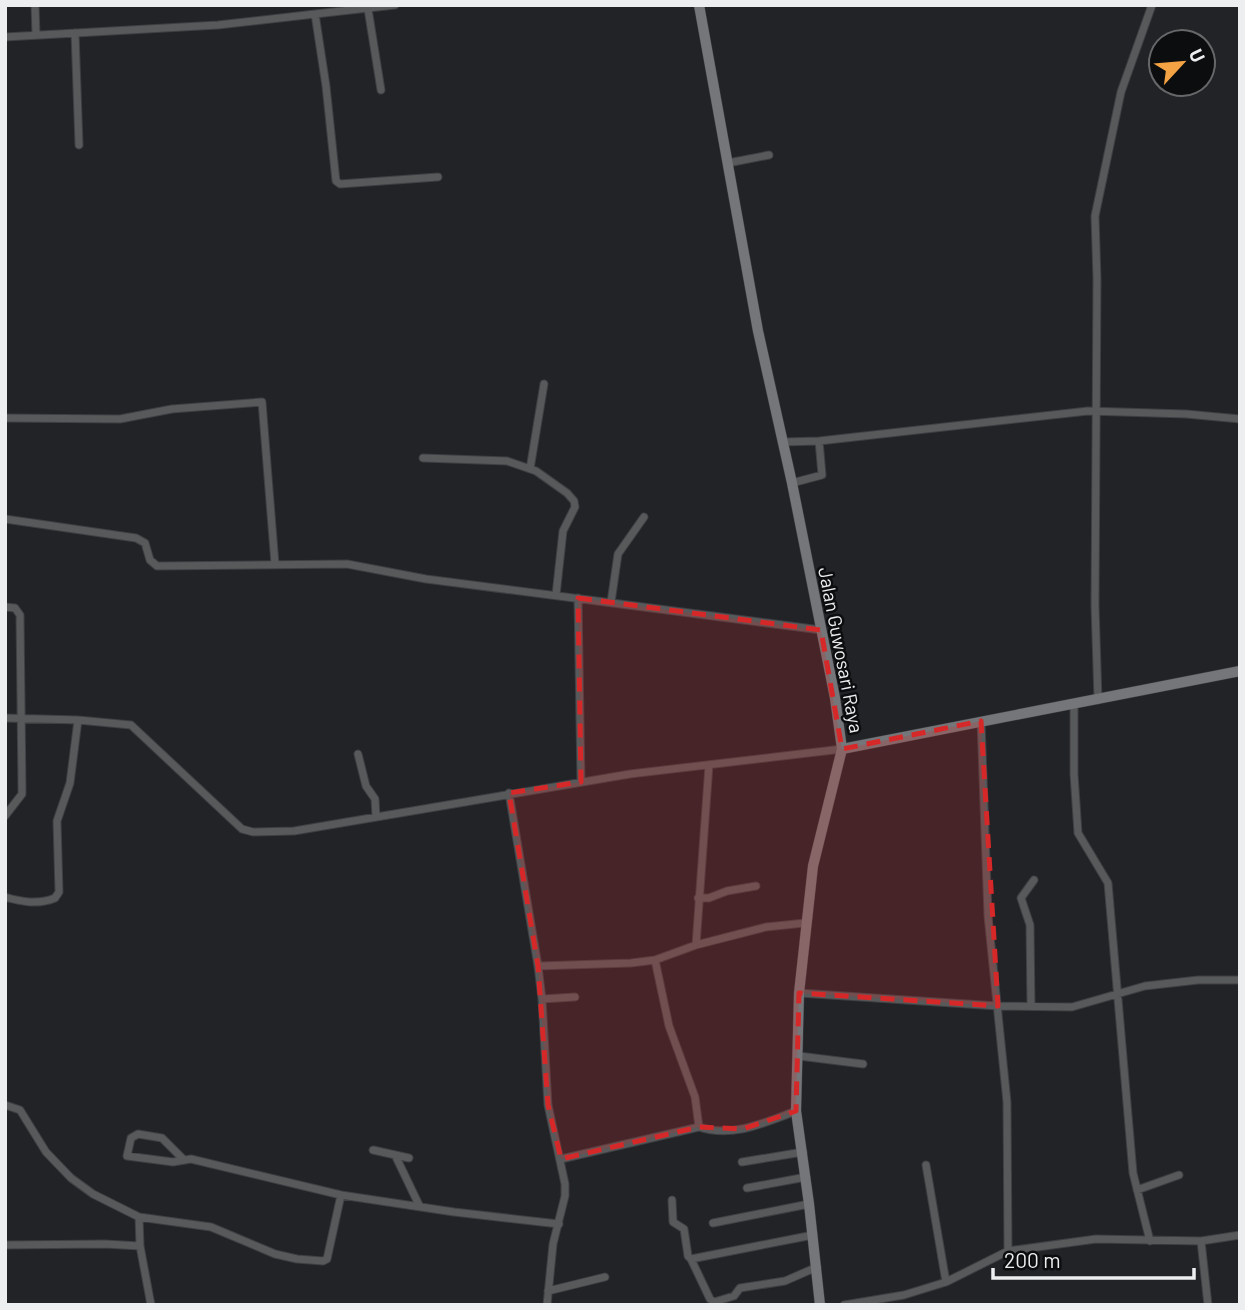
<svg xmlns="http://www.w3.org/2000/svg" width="1245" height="1310" viewBox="0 0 1245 1310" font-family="Barlow,sans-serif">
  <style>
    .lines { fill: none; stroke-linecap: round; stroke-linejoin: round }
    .street-casing { stroke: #3e3f43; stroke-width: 9 }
    .secondary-casing { stroke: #3e3f43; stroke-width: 11 }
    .street { stroke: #58595a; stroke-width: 7 }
    .secondary { stroke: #757679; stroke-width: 10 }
    .marked { fill: #d62828; fill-opacity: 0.2; stroke: #d62828; stroke-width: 5; stroke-dasharray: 14 9; stroke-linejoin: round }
    .labels { text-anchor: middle; stroke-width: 5; stroke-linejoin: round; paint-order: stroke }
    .street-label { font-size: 19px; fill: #edeef0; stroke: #0c0d0e }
  </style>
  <rect width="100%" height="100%" fill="#222327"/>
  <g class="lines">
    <defs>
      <path id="street" d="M 35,5 L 36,35
        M 395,5 L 315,14 L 326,86 L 336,181 L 340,184 L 438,177
        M 368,9 L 381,90
        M 75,33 L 79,145
        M 5,37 L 218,25 L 315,14
        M 728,163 L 769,155
        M 5,418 L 120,419 L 172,409 L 262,402 L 275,564
        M 782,442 L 819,441 L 1088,411 L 1186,414 L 1240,419
        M 423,458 L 507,461 L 536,471 L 567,493 L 574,501 L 575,507 L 563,531 L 556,595
        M 530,469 L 544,384
        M 792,483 L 822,475 L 819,441
        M 5,519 L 136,538 L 145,543 L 150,560 L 157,566 L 347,564 L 426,579 L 821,630
        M 578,598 L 581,782
        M 611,602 L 618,554 L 644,517
        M 5,607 L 15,608 L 20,615 L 22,789 L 22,794 L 5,816
        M 1098,700 L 1095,605 L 1097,279 L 1095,216 L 1121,92 L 1152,5
        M 1074,704 L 1074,774 L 1078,833 L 1108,883 L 1133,1173 L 1150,1241
        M 5,718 L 78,720 L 131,725 L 242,829 L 253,832 L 294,831 L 630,774 L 842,749
        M 358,754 L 366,786 L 375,799 L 376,817
        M 509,793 L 538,966 L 631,963 L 655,960 L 696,945 L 766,927 L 805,923
        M 5,897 C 22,902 38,905 55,898 L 59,892 L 57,821 L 70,783 L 78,720
        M 698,898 L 709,898 L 727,891 L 756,886
        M 696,945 L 709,765
        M 655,960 L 669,1026 L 695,1097 L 699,1127
        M 538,966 L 542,999 L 548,1105 L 565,1184 L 565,1196 L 553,1244 L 547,1305
        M 799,993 L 998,1006 L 1072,1007 L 1145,986 L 1198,980 L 1240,980
        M 542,999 L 575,997
        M 1031,1006 L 1030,925 L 1021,898 L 1034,880
        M 799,1056 L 863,1064
        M 5,1105 L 20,1110 L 46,1152 L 71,1178 L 93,1194 L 139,1217 L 140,1246
        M 373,1150 L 409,1158
        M 396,1157 L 419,1205
        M 183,1159 L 162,1138 L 138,1134 L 131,1138 L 127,1156 L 173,1162 L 191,1159 L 341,1195 L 454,1212 L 559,1224
        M 561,1159 L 699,1127 C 732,1138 764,1123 796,1111
        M 742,1162 L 803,1152
        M 926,1165 L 946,1282
        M 747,1188 L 806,1177
        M 1137,1190 L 1179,1175
        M 672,1200 L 673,1222 L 684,1229 L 688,1256 L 691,1259 L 813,1235
        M 139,1217 L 211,1227 L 275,1254 L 297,1259 L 323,1261 L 327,1259 L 341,1195
        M 713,1223 L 809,1204
        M 1201,1241 L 1208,1305
        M 5,1245 L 105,1244 L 140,1246 L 151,1305
        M 1008,1251 L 1096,1239 L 1201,1241 L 1240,1235
        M 691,1259 L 710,1299 L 714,1302 L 734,1296 L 740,1288 L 785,1281 L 817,1267
        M 548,1291 L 605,1277
        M 844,1305 L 904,1295 L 946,1282 L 1008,1251 L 1007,1102 L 988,916 L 981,721"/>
      <path id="secondary" d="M 699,5 L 758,331 L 792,483 L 835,698 L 842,749 L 813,866 L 799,993 L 796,1111 L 809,1204 L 820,1305
        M 842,749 L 1240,671"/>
    </defs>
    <use href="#street" class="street-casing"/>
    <use href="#secondary" class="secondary-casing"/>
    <use href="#street" class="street"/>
    <use href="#secondary" class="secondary"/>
  </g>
  <path class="marked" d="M 578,598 L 821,630 L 842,749 L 981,721 L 998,1006 L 799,993 L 796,1111 L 743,1129 L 699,1127 L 561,1159 L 548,1105 L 538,966 L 509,793 L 581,782 Z"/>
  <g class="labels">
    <g class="street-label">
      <text transform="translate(841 650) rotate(79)" y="7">Jalan Guwosari Raya</text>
    </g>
  </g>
  <rect width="1245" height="1310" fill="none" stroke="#edeef0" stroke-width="14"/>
  <g transform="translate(1182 63) rotate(64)"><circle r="33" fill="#0c0d0e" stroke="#666768" stroke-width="2"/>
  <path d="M0-5L12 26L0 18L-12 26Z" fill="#f4a344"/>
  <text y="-10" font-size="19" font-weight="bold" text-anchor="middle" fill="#edeef0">U</text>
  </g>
  <path d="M993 1268v10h201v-10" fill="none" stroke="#edeef0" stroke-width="3.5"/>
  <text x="1004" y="1268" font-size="21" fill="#edeef0" stroke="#0c0d0e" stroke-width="5" paint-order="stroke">200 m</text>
</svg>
